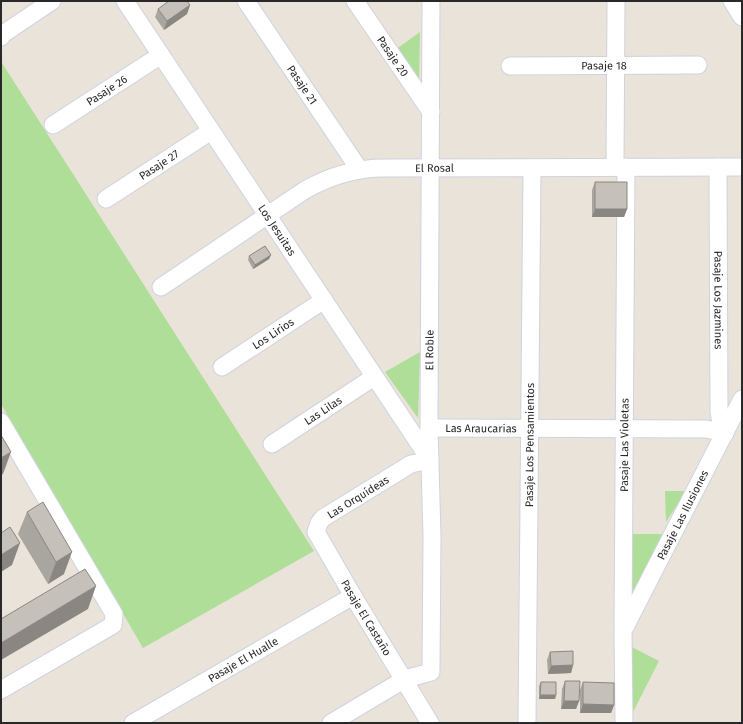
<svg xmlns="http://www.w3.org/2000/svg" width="743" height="724" viewBox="0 0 743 724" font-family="'Fira Sans',sans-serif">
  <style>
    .green { fill: #aede98 }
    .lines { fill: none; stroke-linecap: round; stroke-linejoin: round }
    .street-casing { stroke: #cfd2e0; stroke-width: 19 }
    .street { stroke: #fff; stroke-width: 17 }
    .wall { fill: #a9a59f }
    .shaded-wall { fill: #8a8682 }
    .building { fill: #c5c0b9; stroke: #8a8682 }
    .labels { text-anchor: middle; stroke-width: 3.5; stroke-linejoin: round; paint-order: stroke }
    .street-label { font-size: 11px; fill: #282828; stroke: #fff }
  </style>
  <rect width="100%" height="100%" fill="#eae3d9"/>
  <path class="green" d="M 420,32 L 419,84 L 395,50 Z
    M 1,63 L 2,63 L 314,551 L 143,648 L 1,404 Z
    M 420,352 L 420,353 L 418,418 L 385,372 Z
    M 665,491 L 686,491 L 666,522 Z
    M 632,534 L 664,534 L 631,599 Z
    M 630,646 L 659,661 L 633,712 Z"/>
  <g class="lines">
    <defs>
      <g id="street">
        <path id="s1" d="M 125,1 L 430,460 L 411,464 L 323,518 L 319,523 L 316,532 L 353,596 L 430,723"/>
        <path id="s2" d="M 246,1 L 359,169"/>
        <path id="s3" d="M 355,1 L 431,112"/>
        <path d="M 732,1 L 742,17"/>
        <path d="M 1,37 L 3,34 L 52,1"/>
        <path id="s4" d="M 510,66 L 698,65"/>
        <path id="s5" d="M 53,125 L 161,55"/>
        <path d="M 615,167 L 616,1"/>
        <path id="s6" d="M 718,167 L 719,411 L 721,424 L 725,433"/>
        <path id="s7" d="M 106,199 L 211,131"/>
        <path id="s8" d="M 161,287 L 305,190 C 330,176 355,168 384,168 L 742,167"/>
        <path id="s9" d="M 222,367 L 324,300"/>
        <path d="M 1,422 L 114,614 L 113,625 L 1,690"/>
        <path id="s10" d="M 429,428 L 706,429 L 725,433"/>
        <path id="s11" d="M 272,444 L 374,377"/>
        <path id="s12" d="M 625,627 L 742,399"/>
        <path id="s13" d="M 133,723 L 353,596"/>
        <path id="s14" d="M 331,723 L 405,679 L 431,672 L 432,536 L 429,428 L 431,1"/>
        <path id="s15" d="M 527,723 L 532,168"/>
        <path id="s16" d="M 624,723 L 623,630 L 626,167"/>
      </g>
    </defs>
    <use href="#street" class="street-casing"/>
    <use href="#street" class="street"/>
  </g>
  <path class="wall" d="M 190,5 L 187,14 L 164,30 L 155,17 L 158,9 Z
    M 595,182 L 627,209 L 624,217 L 592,217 L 592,190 Z
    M 271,255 L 269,259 L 253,269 L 248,260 L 249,256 Z
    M 27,512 L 64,574 L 48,584 L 18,534 Z
    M 550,652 L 573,665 L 571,673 L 548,674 L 547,660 Z
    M 565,681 L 579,701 L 576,709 L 561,709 L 562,689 Z
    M 541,682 L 556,695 L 555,699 L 539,699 L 539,686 Z
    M 583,682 L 614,705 L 611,713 L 580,713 L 580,690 Z"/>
  <path class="shaded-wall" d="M 190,5 L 187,14 L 164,30 L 167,21 Z
    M 595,209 L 627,209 L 624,217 L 592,217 Z
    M 271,255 L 269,259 L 253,269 L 255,265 Z
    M 11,452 L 3,474 L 1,475 L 1,458 Z
    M 20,543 L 12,565 L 1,572 L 1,555 Z
    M 72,552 L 64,574 L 48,584 L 56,562 Z
    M 96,586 L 88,609 L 1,660 L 1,643 Z
    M 573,665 L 571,673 L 548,674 L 551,666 Z
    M 540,695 L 556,695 L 555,699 L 539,699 Z
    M 564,701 L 579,701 L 576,709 L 561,709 Z
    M 583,704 L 614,705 L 611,713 L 580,713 Z"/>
  <path class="building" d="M 169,1 L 187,1 L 190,5 L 167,21 L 158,9 Z
    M 595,182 L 627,182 L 627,209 L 595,209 Z
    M 265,246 L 271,255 L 255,265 L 249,256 Z
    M 1,435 L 11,452 L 1,458 Z
    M 43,502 L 72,552 L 56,562 L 27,512 Z
    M 10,527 L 20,543 L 1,555 L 1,533 Z
    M 85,569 L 96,586 L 1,643 L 1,619 Z
    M 573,651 L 573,665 L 551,666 L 550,652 Z
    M 565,681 L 580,681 L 579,701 L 564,701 Z
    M 541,682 L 556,682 L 556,695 L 540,695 Z
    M 583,682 L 614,683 L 614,705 L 583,704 Z"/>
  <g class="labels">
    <g class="street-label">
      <text dy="4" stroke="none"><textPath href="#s3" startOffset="67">Pasaje 20</textPath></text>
      <text dy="4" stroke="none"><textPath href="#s4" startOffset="94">Pasaje 18</textPath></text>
      <text dy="4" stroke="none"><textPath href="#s2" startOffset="101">Pasaje 21</textPath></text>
      <text dy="4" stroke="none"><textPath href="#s5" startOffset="64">Pasaje 26</textPath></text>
      <text dy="4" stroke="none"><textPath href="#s7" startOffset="63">Pasaje 27</textPath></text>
      <text dy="4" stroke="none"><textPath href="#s8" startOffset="307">El Rosal</textPath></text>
      <text dy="4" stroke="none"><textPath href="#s1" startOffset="275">Los Jesuitas</textPath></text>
      <text dy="4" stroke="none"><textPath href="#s6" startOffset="133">Pasaje Los Jazmines</textPath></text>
      <text dy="4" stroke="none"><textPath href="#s9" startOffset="61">Los Lirios</textPath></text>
      <text dy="4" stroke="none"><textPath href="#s14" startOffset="435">El Roble</textPath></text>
      <text dy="4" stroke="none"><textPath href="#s11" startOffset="61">Las Lilas</textPath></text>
      <text dy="4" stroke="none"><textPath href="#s10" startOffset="52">Las Araucarias</textPath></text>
      <text dy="4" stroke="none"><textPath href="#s15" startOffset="278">Pasaje Los Pensamientos</textPath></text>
      <text dy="4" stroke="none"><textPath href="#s16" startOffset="278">Pasaje Las Violetas</textPath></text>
      <text transform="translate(358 497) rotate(-32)" y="4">Las Orquídeas</text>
      <text dy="4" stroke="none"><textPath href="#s12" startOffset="126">Pasaje Las Ilusiones</textPath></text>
      <text dy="4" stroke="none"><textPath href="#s1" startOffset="789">Pasaje El Castaño</textPath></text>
      <text dy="4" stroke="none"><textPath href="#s13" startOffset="127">Pasaje El Hualle</textPath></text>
    </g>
  </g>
  <rect width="743" height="724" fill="none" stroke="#282828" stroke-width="4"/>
</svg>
